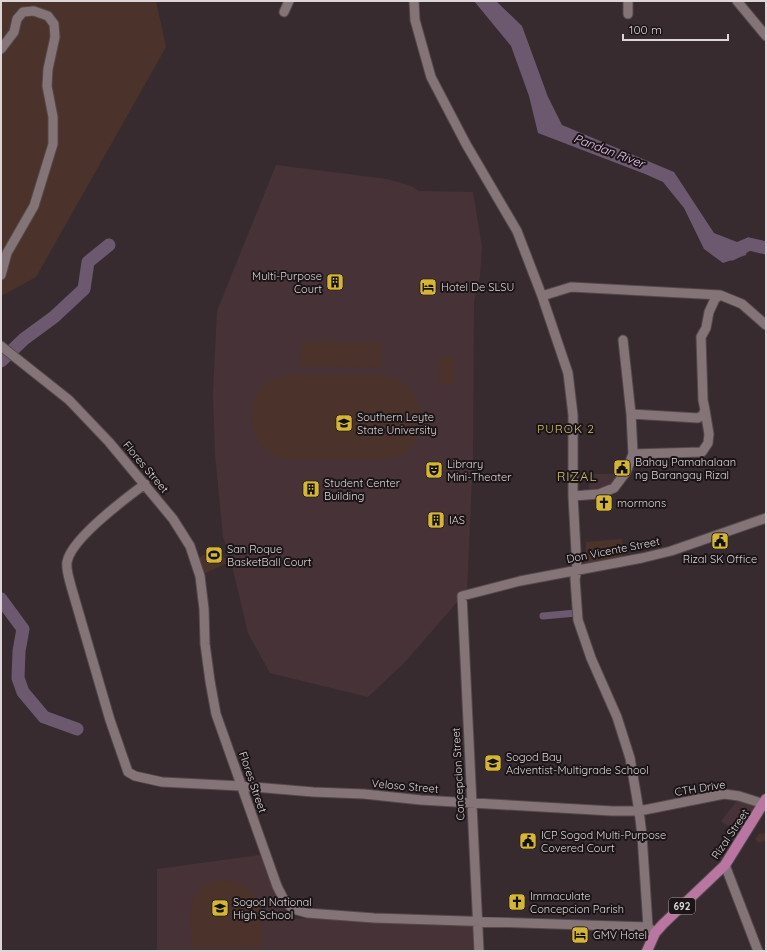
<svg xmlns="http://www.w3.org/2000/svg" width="767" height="952" viewBox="0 0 767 952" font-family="Quicksand,sans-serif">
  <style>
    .built { fill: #473238 }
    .green { fill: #4b332b }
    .water { fill: #6c586f }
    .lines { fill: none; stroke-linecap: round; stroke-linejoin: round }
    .canal { stroke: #6c586f; stroke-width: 7 }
    .river { stroke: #6c586f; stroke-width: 13 }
    .minor-casing { stroke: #54494d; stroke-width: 11 }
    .major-casing { stroke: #54494d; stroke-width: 12 }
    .minor { stroke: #847478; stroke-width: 9 }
    .major { stroke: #b876a0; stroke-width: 10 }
    .labels { text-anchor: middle; stroke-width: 4; stroke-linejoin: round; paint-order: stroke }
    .shield { fill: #1b1517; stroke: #a49b9e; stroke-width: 1 }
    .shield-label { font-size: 10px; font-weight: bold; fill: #ded5d8 }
    .poi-label { font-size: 11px; fill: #ded5d8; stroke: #1b1517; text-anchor: start }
    .street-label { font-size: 11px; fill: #ded5d8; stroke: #1b1517 }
    .water-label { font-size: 12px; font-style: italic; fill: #f0c9f6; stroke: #1b1517 }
    .neighbourhood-label { font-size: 12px; letter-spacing: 1px; fill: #d2be71; stroke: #1b1517 }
    .quarter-label { font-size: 13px; letter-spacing: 1px; fill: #d2be71; stroke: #1b1517 }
  </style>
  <rect width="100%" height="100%" fill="#382b2f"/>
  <path class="built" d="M 276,165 L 387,179 L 411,186 L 419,191 L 473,192 L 482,247 L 480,276 L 474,301 L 473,456 L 467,591 L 459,591 L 458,601 L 405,662 L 368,697 L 270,673 L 248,633 L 229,553 L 223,537 L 215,454 L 213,393 L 217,311 Z
    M 590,474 L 623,474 L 609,488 L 589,490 Z
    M 739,798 L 759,807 L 739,834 L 721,821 Z
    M 260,855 L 275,893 L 285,913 L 293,918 L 474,926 L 475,951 L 157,951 L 157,869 Z"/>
  <path class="green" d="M 1,1 L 156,1 L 166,47 L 36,277 L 1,296 Z
    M 301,341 L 381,342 L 381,368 L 300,366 Z
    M 439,356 L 453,356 L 453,385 L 440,385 Z
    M 300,374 C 316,374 333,374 349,374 C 374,374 404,372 416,398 C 420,407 422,416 420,425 C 418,446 409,453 390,459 L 286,459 C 281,458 276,457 271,454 C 248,441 244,398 267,382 C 276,375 289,375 300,374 Z
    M 622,539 L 623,559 L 585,563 L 586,542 Z
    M 219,547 L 227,563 L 197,577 L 189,563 Z
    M 766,833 L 766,840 L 759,843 L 755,839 L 759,834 Z
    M 221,880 C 263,882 263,911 261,944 L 262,944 L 262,951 L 192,951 C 190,923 182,885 221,880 Z"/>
  <path class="water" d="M 474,1 L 496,1 L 522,26 L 548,97 L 562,125 L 674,172 L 714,233 L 737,242 L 749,237 L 746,255 L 723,263 L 704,249 L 684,208 L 663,182 L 645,174 L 538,133 L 529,96 L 511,46 Z"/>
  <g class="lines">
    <path class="canal" d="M 543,616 L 576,613"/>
    <path class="river" d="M 732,254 L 749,244 L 766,248
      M 1,361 L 24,339 L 54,317 L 84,289 L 88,262 L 109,245
      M 1,599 L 23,629 L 19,651 L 18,678 L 23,692 L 44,717 L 77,729"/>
    <defs>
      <path id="minor" d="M 414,1 L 415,20 L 431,77 L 466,144 L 517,231 L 542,296 L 568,373 L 573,415 L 573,496 L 577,570 L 575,579 L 578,620 L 591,658 L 617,717 L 630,758 L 639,811 L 642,835 L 648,927
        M 737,1 L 766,36
        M 284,12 L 289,1
        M 628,14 L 628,1
        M 1,49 L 14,32 L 17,19 L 23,12 L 34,11 L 48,16 L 54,24 L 55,37 L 48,69 L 47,86 L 53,117 L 53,144 L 34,206 L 7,253 L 1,275
        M 542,296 L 571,287 L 720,295
        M 1,346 L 69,400 L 109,442 L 173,519 L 190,546 L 200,576 L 204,609 L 205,644 L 210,681 L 216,714 L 277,886 L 284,900 L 293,909 L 307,913 L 374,918 L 648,927 L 655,933
        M 631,414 L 698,418 L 703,415 L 705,410 L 703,400 L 701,337 L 706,328 L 709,312 L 715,299 L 720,295 L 742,304 L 766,325
        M 633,454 L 702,452 L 708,443 L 709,434 L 705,410
        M 145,484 C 126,498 71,539 67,562 C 66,570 69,578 71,586 L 110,720 L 128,772 L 135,776 L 162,782 L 241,786 L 313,792 L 364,794 L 421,800 L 612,811 L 639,811 L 724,794 L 739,796 L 764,804
        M 573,496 L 599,494 L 614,488 L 626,472 L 633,454 L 631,414 L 623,340
        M 725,865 L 758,951
        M 479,951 L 462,596 L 520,581 L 642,558 L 671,551 L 766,518"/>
      <path id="major" d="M 647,951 L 655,933 L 663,924 L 725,865 L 766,799"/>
    </defs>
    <use href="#minor" class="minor-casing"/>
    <use href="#major" class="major-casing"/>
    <use href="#minor" class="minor"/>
    <use href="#major" class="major"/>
  </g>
  <defs>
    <symbol id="building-square" viewBox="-11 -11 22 22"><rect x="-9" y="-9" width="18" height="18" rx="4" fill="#d5b535" stroke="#1b1517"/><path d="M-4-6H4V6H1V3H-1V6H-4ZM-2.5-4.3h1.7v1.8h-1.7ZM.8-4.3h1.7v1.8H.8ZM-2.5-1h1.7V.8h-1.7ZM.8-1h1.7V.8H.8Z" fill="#111"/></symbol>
    <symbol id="hotel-square" viewBox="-11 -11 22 22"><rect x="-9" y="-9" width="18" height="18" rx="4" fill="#d5b535" stroke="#1b1517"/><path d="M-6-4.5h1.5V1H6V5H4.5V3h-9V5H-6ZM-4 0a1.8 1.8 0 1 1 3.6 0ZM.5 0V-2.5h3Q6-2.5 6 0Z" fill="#111"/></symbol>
    <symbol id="university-square" viewBox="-11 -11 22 22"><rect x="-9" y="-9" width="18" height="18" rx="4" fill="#d5b535" stroke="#1b1517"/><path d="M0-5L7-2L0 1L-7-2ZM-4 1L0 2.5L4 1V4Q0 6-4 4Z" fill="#111"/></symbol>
    <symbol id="civic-square" viewBox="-11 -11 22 22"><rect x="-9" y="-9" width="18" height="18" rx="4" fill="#d5b535" stroke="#1b1517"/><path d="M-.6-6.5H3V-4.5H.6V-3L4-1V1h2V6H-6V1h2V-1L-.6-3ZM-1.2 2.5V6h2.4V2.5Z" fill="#111"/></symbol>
    <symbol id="theatre-square" viewBox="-11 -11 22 22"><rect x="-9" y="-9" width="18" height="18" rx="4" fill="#d5b535" stroke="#1b1517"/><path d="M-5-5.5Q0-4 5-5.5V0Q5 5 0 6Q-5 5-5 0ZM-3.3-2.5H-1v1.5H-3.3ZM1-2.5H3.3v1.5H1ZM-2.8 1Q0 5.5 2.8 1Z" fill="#111"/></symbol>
    <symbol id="church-square" viewBox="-11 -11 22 22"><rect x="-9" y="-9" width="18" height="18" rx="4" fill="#d5b535" stroke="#1b1517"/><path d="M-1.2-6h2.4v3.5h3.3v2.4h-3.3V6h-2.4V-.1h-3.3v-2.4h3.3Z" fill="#111"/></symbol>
    <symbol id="stadium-square" viewBox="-11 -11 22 22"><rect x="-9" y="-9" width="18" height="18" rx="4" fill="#d5b535" stroke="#1b1517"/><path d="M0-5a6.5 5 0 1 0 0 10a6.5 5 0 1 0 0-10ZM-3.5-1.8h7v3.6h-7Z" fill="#111"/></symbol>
    <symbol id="school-square" viewBox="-11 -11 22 22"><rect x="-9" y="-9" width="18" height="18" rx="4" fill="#d5b535" stroke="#1b1517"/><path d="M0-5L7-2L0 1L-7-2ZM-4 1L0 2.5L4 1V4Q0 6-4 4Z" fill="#111"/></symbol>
  </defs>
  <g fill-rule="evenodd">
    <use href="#building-square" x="325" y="272" width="20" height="20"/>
    <use href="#hotel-square" x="418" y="277" width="20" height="20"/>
    <use href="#university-square" x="334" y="413" width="20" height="20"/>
    <use href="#civic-square" x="612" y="458" width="20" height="20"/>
    <use href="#theatre-square" x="424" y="460" width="20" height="20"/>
    <use href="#building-square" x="301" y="479" width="20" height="20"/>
    <use href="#church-square" x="594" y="493" width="20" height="20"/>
    <use href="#building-square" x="426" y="510" width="20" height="20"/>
    <use href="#civic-square" x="710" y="531" width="20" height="20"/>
    <use href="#stadium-square" x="204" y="545" width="20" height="20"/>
    <use href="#school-square" x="483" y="753" width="20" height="20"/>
    <use href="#civic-square" x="518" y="831" width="20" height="20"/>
    <use href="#church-square" x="507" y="892" width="20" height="20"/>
    <use href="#school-square" x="210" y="898" width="20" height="20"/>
    <use href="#hotel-square" x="570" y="925" width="20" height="20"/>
  </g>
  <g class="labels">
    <rect class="shield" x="669" y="898" width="26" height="16" rx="3"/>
    <g class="shield-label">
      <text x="682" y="910">692</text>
    </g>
    <g class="poi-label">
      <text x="322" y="280" text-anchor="end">Multi-Purpose<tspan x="322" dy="13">Court</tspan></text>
      <text x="441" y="291">Hotel De SLSU</text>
      <text x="357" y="421">Southern Leyte<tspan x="357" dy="13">State University</tspan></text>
      <text x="635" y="466">Bahay Pamahalaan<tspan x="635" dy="13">ng Barangay Rizal</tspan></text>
      <text x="447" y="468">Library<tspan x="447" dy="13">Mini-Theater</tspan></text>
      <text x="324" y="487">Student Center<tspan x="324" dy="13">Building</tspan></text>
      <text x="617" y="507">mormons</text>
      <text x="449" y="524">IAS</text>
      <text x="227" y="553">San Roque<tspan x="227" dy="13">BasketBall Court</tspan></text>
      <text x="720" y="563" text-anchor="middle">Rizal SK Office</text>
      <text x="506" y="761">Sogod Bay<tspan x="506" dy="13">Adventist-Multigrade School</tspan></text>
      <text x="541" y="839">ICP Sogod Multi-Purpose<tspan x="541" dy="13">Covered Court</tspan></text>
      <text x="530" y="900">Immaculate<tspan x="530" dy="13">Concepcion Parish</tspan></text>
      <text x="233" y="906">Sogod National<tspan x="233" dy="13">High School</tspan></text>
      <text x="593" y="939">GMV Hotel</text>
    </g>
    <g class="street-label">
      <text transform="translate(146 467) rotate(50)" y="4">Flores Street</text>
      <text transform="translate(613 550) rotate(-11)" y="4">Don Vicente Street</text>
      <text transform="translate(458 774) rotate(-93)" y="4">Concepcion Street</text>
      <text transform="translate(253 782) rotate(71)" y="4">Flores Street</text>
      <text transform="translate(405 786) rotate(5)" y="4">Veloso Street</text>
      <text transform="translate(700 788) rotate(-9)" y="4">CTH Drive</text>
      <text transform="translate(730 834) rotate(-56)" y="4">Rizal Street</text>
    </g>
    <g class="water-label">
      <text transform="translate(609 151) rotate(21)" y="4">Pandan River</text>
    </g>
    <g class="neighbourhood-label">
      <text x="566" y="433">PUROK 2</text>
    </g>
    <g class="quarter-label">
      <text x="577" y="481">RIZAL</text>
    </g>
  </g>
  <rect width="767" height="952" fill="none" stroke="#ded5d8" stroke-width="4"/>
  <path d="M623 34v6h105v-6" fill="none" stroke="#ded5d8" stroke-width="2"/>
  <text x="629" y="34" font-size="12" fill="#ded5d8" stroke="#1b1517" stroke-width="3" paint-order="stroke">100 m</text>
</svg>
